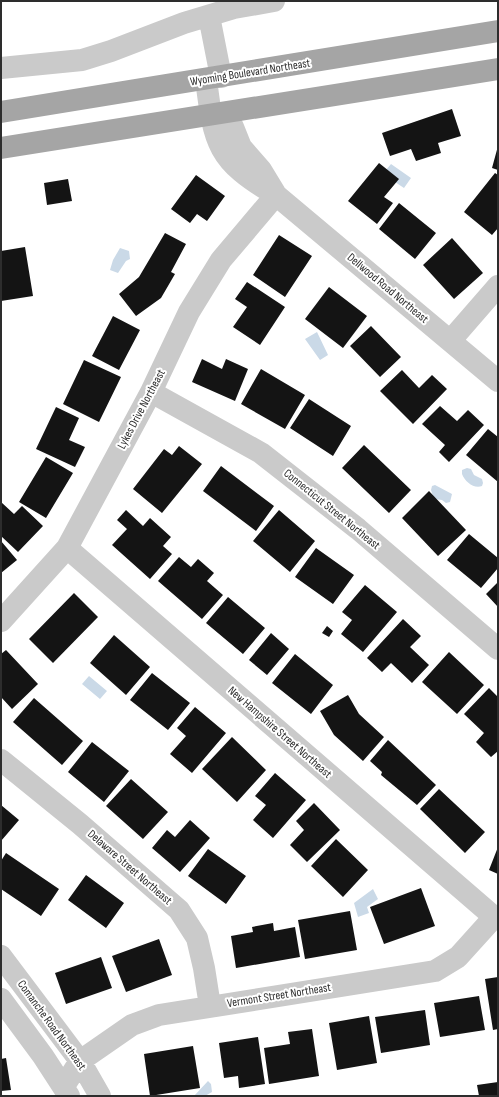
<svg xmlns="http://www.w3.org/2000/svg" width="499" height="1097" viewBox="0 0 499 1097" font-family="'Sofia Sans Condensed',sans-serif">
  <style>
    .water { fill: #cad9e7 }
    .building { fill: #141414 }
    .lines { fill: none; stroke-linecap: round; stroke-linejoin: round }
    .minor { stroke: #cacaca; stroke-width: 22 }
    .major { stroke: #a5a5a5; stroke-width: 22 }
    .labels { text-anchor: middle; stroke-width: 4; stroke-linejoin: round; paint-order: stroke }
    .street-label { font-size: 12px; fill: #2d2d2d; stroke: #fff }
  </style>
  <rect width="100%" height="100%" fill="#fff"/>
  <path class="water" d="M 391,164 L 411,178 L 404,188 L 395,182 L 386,170 Z
    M 120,248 L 129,251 L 130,259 L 126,261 L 118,273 L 110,270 L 113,260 Z
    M 317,332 L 328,355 L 320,360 L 305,339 Z
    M 467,468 L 471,469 L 474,475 L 482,479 L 483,483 L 482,486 C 474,489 465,482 462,474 L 462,470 Z
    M 435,485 L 452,494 L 450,502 L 446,503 L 442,500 L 434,499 L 431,490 L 432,486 Z
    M 89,676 L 107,691 L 100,699 L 82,684 Z
    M 373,889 L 378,899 L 367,907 L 369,913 L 358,917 L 354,903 Z
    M 208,1081 L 211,1084 L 212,1092 L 205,1096 L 194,1096 Z"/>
  <path class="building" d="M 452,109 L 461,136 L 438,143 L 441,153 L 416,161 L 411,149 L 390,156 L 382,133 Z
    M 498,146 L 498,170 L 492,168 Z
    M 379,163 L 399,179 L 384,197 L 393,203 L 377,224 L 348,201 Z
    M 495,173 L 498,175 L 498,228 L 492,235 L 464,212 Z
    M 196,175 L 225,196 L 207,221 L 197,214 L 190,223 L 171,209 Z
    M 68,179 L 72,201 L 47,205 L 44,183 Z
    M 399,203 L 436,233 L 415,259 L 379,229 Z
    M 165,233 L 186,244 L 171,272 L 175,274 L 161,298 L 136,316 L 119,294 L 139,277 Z
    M 279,235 L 312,256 L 285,297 L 253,275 Z
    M 452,238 L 483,273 L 454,299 L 423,265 Z
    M 25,247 L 33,296 L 1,301 L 1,251 Z
    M 247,282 L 285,307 L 260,345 L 233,327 L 247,307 L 235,299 Z
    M 329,287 L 367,316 L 343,348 L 305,319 Z
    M 113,316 L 140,330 L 119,370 L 92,356 Z
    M 371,326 L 401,357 L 380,377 L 350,346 Z
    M 202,359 L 222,369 L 226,359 L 248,369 L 235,401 L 192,382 Z
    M 84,360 L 121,377 L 99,422 L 63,404 Z
    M 261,369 L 305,395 L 285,429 L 241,404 Z
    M 402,370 L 419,388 L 432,375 L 447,389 L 413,424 L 380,391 Z
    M 309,399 L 351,426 L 333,456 L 290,428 Z
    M 440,406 L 457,421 L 468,410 L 484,425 L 449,462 L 439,452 L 445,445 L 422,424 Z
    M 56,407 L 79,418 L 69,440 L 85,447 L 75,467 L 36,449 Z
    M 488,429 L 498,437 L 498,482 L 466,455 Z
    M 364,445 L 411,490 L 389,513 L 342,468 Z
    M 179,446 L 202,464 L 162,513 L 133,489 L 164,449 L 172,455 Z
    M 46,457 L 73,473 L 46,518 L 19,502 Z
    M 221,466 L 274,506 L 256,531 L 203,491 Z
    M 429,491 L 466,530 L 438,556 L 402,518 Z
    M 1,502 L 14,514 L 22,506 L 43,526 L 18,552 L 1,536 Z
    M 126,510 L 143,526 L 150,518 L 171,537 L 163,546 L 172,554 L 150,579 L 112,545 L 127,529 L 117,520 Z
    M 279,510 L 315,541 L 290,572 L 253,541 Z
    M 469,534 L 498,558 L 498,568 L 481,588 L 447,560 Z
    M 1,541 L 17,560 L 1,573 Z
    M 316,548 L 354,575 L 333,604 L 295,577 Z
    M 179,557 L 191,567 L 198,559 L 214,573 L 207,581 L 223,595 L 202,619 L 158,581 Z
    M 498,582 L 498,607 L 486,594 Z
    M 365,585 L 397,612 L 363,652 L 341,634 L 352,620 L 342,612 Z
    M 74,593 L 98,617 L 53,663 L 29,639 Z
    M 228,597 L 265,628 L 243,654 L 206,623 Z
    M 403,619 L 421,636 L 410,647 L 429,665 L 412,683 L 391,663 L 382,672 L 367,658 Z
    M 327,626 L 333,631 L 329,637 L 322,633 Z
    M 271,633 L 289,649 L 267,675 L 249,660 Z
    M 114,635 L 150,667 L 126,695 L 90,663 Z
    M 6,650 L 38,684 L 12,709 L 1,697 L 1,654 Z
    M 449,652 L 484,685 L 457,714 L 422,682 Z
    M 295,654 L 333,685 L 311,714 L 272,683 Z
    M 152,673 L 190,703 L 168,730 L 130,700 Z
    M 489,688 L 498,697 L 498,751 L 491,757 L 476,742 L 484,733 L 464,714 Z
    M 348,695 L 359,714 L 384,737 L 363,761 L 334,735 L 320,711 Z
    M 34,698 L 83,741 L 62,765 L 13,722 Z
    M 195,707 L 226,733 L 192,773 L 170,754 L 186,736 L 177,728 Z
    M 232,737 L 266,770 L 237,802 L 202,769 Z
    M 388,740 L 436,785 L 417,805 L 381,775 L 382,772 L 370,761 Z
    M 92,742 L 129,771 L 104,802 L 68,772 Z
    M 275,773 L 306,800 L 273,838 L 253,820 L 266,805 L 255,796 Z
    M 131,779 L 168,812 L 143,839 L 106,806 Z
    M 439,789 L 485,832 L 465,853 L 420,809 Z
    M 314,803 L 340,830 L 307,862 L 290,845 L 304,830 L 296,821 Z
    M 1,805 L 19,820 L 1,841 Z
    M 190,820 L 210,838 L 180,872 L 152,848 L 167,830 L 175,837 Z
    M 336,839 L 368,870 L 343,897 L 311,866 Z
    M 498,847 L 498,874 L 489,870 Z
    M 208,849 L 246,876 L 226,904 L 188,876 Z
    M 6,853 L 59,889 L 41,916 L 1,889 L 1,861 Z
    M 86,875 L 124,903 L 106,928 L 68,900 Z
    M 421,888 L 435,926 L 384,944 L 370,907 Z
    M 350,911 L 357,950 L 305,959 L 298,920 Z
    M 273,923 L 274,931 L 295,927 L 300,957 L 236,968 L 231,936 L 253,932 L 252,927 Z
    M 159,939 L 172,975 L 126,992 L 112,956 Z
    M 101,957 L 112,988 L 66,1004 L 55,973 Z
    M 498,977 L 498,1029 L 493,1030 L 485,979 Z
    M 479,996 L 485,1030 L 440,1037 L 434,1003 Z
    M 425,1010 L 430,1045 L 381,1053 L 375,1017 Z
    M 369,1016 L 377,1063 L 337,1070 L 329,1023 Z
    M 312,1029 L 319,1076 L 269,1084 L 264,1048 L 290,1044 L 288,1032 Z
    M 258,1037 L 265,1084 L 239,1088 L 238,1076 L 224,1078 L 219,1043 Z
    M 193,1046 L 200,1088 L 150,1096 L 144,1054 Z
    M 6,1058 L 11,1090 L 1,1091 L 1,1059 Z
    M 498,1082 L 498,1096 L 479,1096 L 477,1085 Z"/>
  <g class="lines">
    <path class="minor" d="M 209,16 L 221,77
      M 1,68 L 82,60 L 111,51 L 184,23 L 234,8 L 274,1
      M 206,79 C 214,144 217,161 276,195 L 498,381
      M 211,115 L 233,127 L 241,147 L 261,170 L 275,193
      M 451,340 L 498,286
      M 151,392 L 261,453 L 358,529 L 498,649
      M 67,548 L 494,917 L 498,918
      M 1,621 L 67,548 L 151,392 L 189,312 L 221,260 L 276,195
      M 1,760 L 80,824 L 179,910 L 197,938 L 204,968 L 210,1006
      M 1,956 L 80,1061 L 100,1096
      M 1,999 L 43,1056 L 69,1096
      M 64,1086 L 80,1061 L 132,1025 L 159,1015 L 435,971 L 458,957 L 494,917"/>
    <path class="major" d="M 1,112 L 498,31
      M 1,148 L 498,69"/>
  </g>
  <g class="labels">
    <g class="street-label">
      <text transform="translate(250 72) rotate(-9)" y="4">Wyoming Boulevard Northeast</text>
      <text transform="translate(388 288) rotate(40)" y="4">Dellwood Road Northeast</text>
      <text transform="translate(141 409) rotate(-62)" y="4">Lykes Drive Northeast</text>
      <text transform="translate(332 509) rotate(39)" y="4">Connecticut Street Northeast</text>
      <text transform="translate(280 732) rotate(41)" y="4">New Hampshire Street Northeast</text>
      <text transform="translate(130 867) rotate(41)" y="4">Delaware Street Northeast</text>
      <text transform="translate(279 995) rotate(-9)" y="4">Vermont Street Northeast</text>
      <text transform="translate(52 1025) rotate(54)" y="4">Comanche Road Northeast</text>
    </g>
  </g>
  <rect width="499" height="1097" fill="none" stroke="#2d2d2d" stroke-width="4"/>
</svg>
